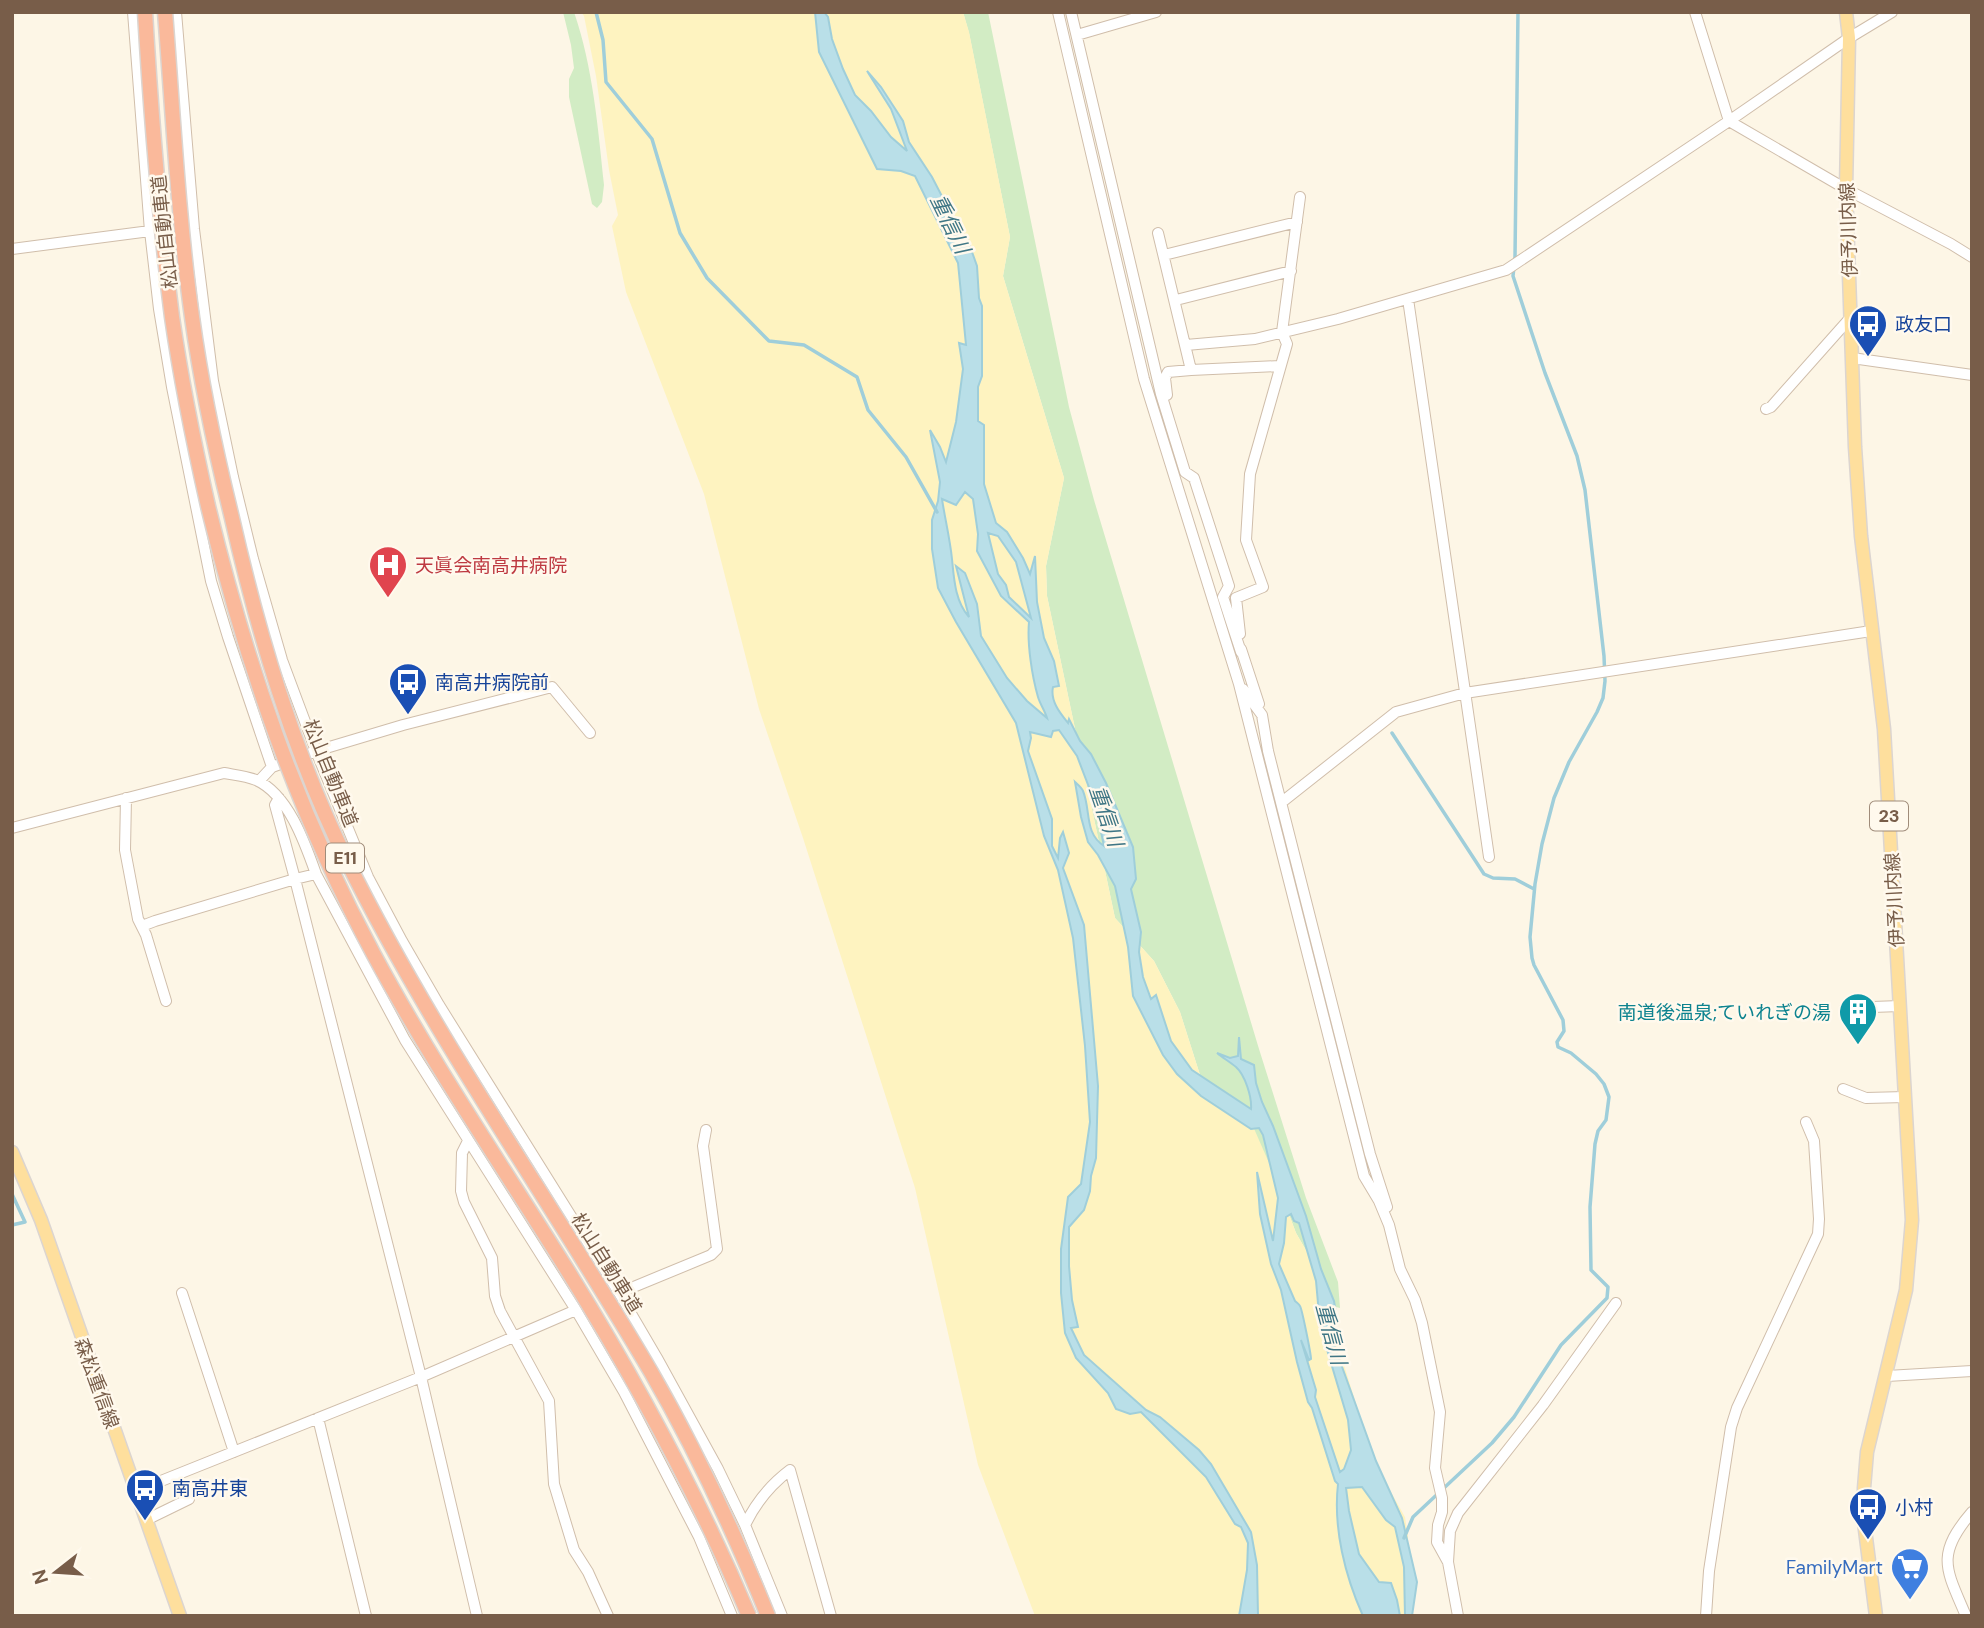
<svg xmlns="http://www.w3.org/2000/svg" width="1984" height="1628" viewBox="0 0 1984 1628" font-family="'DM Sans','Noto Sans JP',sans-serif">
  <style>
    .green { fill: #d2ecc4 }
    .sand { fill: #fef3c0 }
    .water { fill: #b9dfe8; stroke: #9fceda; stroke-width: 2; fill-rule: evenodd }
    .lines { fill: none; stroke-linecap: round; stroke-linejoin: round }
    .stream { stroke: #9fceda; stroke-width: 3.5 }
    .minor-casing { stroke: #d0beab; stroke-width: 12 }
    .major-casing { stroke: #dcd5d0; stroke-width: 15 }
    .minor { stroke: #fff; stroke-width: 10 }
    .major { stroke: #fedf9d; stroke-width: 12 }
    .highway-bridge-casing { stroke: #dcd5d0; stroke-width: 17; stroke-linecap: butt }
    .highway-bridge { stroke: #fab99b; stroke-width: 14 }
    .labels { text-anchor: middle; stroke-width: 5; stroke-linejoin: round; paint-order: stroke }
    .shield { fill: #fff9ed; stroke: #a08c7a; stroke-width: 2 }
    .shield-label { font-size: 18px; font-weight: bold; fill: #785d49 }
    .street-label { font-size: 19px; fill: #785d49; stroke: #fff9ed }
    .transit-label { font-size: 19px; fill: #164399; stroke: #fff9ed; text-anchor: start }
    .health-label { font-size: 19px; fill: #be3a42; stroke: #fff9ed; text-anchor: start }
    .culture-label { font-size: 19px; fill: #0d838f; stroke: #fff9ed; text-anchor: end }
    .shop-label { font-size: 19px; fill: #366cbe; stroke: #fff9ed; text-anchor: end }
    .water-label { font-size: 21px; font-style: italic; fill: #3f7685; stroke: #fff9ed }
  </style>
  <rect width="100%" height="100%" fill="#fdf6e6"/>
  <path class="green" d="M 563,12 L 574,12 C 593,67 598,128 604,185 L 602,202 L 597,208 L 592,204 L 569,97 L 569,79 L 574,68 L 571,45 Z
    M 963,12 L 988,12 L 1069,407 L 1094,500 L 1259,1049 L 1306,1198 L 1338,1282 L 1340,1308 L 1332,1306 L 1329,1290 L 1296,1233 L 1273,1172 L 1225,1096 L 1200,1075 L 1180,1012 L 1154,961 L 1115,918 L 1047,596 L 1046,566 L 1064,478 L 1003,276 L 1010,237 L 969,33 Z"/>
  <path class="sand" d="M 581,12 L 963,12 L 969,32 L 1010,237 L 1003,276 L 1064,478 L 1046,566 L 1047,596 L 1115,918 L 1154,961 L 1180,1012 L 1200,1075 L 1225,1096 L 1252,1124 L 1273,1172 L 1296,1233 L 1329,1290 L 1336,1339 L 1374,1462 L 1405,1517 L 1408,1536 L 1404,1616 L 1035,1616 L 978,1465 L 915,1188 L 803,838 L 759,709 L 704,494 L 626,292 L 612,226 L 618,215 L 609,170 L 596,76 L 584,16 Z"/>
  <path class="water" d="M 815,12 L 824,12 L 828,17 L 832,39 L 843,69 L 855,95 L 871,111 L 891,137 L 907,151 L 891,109 L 867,71 L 881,87 L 903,121 L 909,142 L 932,177 L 963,237 L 967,238 L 977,266 L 979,298 L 982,306 L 982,376 L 978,387 L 978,421 L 984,425 L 984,484 L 996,523 L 1007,532 L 1023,558 L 1030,574 L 1035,556 L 1037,602 L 1044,638 L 1054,661 L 1059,686 L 1053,687 C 1050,701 1060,713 1068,723 L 1069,719 L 1080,741 L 1091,754 L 1106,783 L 1133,847 L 1136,879 L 1131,889 L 1141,932 L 1139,952 L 1143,977 L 1151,999 L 1156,995 L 1171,1041 L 1192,1070 L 1251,1109 C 1252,1097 1245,1075 1236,1067 C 1230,1062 1223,1058 1217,1053 L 1230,1058 L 1238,1056 L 1239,1037 L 1241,1059 L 1254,1065 L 1256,1083 L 1262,1102 L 1273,1126 L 1306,1216 L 1321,1269 L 1334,1301 L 1337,1319 L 1329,1317 L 1331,1333 L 1336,1350 L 1376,1461 L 1402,1518 L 1417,1582 L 1412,1616 L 1405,1616 L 1404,1567 L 1395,1527 L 1386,1520 L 1362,1487 L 1346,1488 L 1349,1511 L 1359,1554 L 1379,1582 L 1391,1583 L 1397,1600 L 1400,1616 L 1363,1616 C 1345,1576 1333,1528 1338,1484 L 1335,1481 L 1312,1408 L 1308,1402 L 1297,1362 L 1281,1290 L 1271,1264 L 1260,1214 L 1257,1172 L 1273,1241 L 1278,1198 L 1263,1135 L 1259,1128 L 1251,1129 L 1201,1096 L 1177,1074 L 1163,1055 L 1133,996 L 1128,947 L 1115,886 L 1098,855 L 1088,842 L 1081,817 L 1075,782 C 1077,784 1082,788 1083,791 C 1091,810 1084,833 1104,846 L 1095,803 L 1077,756 L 1059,730 L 1053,731 L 1051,737 L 1030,732 L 1031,738 L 1028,751 L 1052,819 L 1052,846 L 1058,858 L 1060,838 L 1063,832 L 1069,853 L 1063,868 L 1084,925 L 1098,1086 L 1096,1158 L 1091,1176 L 1090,1191 L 1084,1210 L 1069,1227 L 1069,1266 L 1072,1300 L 1078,1327 L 1071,1328 L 1084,1355 L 1146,1410 L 1160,1417 L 1199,1450 L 1211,1464 L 1251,1532 L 1257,1565 L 1258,1616 L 1239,1616 L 1247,1570 L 1248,1543 L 1241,1527 L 1235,1524 L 1206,1477 L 1141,1412 L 1130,1414 L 1116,1409 L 1108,1393 L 1076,1358 L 1065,1333 L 1061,1293 L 1061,1249 L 1068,1197 L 1081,1184 L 1090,1122 L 1085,1046 L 1073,938 L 1058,870 L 1044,836 L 1016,723 L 956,622 L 938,588 L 932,549 L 932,520 L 938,501 L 940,482 L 930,430 L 940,447 L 946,462 L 956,422 L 963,369 L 959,343 L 966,345 L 958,263 L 915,176 L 901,171 L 877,169 L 819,52 ZM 965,492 L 973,499 L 978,534 L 977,551 L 1001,596 L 1029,622 C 1027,644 1032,676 1038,697 C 1040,704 1045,711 1047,718 L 1027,701 L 1007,678 L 981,636 L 977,604 L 965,573 L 956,566 L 969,617 C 955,601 954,579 952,559 C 950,539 945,519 942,499 L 956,505 ZM 988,533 L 998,536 L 1016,562 L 1031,618 L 1009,597 L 1006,585 L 998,574 ZM 1291,1214 L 1294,1221 L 1299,1223 L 1316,1281 L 1319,1314 L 1323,1336 L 1348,1420 L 1351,1450 L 1344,1469 L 1340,1472 L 1315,1397 L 1316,1390 L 1301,1340 L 1309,1360 L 1311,1359 C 1311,1354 1302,1309 1300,1306 C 1299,1304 1297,1303 1295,1301 L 1279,1264 L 1284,1243 L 1286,1217 Z"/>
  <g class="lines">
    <path class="stream" d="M 596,12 L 603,40 L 606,82 L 652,139 L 680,233 L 707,278 L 769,341 L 804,345 L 857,377 L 868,410 L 906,457 L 937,512
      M 1392,733 L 1484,874 L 1493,878 L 1515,879 L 1534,889
      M 12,1194 L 25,1222 L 12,1225
      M 1404,1538 L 1413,1517 L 1492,1443 L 1514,1417 L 1561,1345 L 1607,1298 L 1608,1287 L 1591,1270 L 1590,1207 L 1595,1144 L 1598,1131 L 1606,1120 L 1609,1097 L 1604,1084 L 1596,1074 L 1571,1053 L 1558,1047 L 1557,1042 L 1564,1031 L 1563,1020 L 1534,965 L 1532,958 L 1530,937 L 1535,884 L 1542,844 L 1554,798 L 1569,762 L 1597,712 L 1603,698 L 1605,681 L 1604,656 L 1585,490 L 1577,456 L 1545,373 L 1513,276 L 1515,257 L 1518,12"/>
    <defs>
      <path id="minor" d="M 133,12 L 150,231 L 159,309 L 172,387 L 211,581 L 228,637 L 272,767
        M 176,12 L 194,229 L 213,381 L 233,477 L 253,559 L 282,660 L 316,751 L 368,877 L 402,941 L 439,1005 L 619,1293 L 657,1358 L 718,1469 L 745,1525 L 782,1616
        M 1058,12 L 1144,379 L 1239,684 L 1364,1176 L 1379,1201 L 1389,1225 L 1400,1269 L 1415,1300 L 1422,1323 L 1440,1412 L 1435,1468 L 1442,1498 L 1442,1512 L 1438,1525 L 1437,1542 L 1448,1562
        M 1071,12 L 1161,394 L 1185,472 L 1194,478 L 1229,586 L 1223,597 L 1241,652
        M 1695,12 L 1729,121 L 1846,189 L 1951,244 L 1972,257
        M 1077,35 L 1156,12
        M 1158,233 L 1191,370
        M 12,249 L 150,231
        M 1164,255 L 1297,222
        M 1408,299 L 1489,857
        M 1176,300 L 1291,271
        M 1186,345 L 1255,339 L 1338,319 L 1506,270 L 1729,121 L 1849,38 L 1892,12
        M 1852,358 L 1972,375
        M 1167,395 L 1165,378 L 1168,372 L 1191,370 L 1280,366
        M 1766,409 L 1771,407 L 1851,317
        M 1240,634 L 1236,598 L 1263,587 L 1246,540 L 1250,474 L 1287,344 L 1282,332 L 1300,197
        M 1241,649 L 1259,704
        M 1243,689 L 1262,715 L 1268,751 L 1370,1154 L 1387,1207
        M 259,781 L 272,767 L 316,751 L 403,725 L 552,687 L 590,733
        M 126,798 L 125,850 L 138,919 L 146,935 L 166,1001
        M 1282,802 L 1396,712 L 1465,693 L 1871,631
        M 12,828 L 224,773 C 235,775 246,776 256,780 C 288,794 305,843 316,874 L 405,1040 L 576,1310 L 624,1392 L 699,1537 L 732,1616
        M 316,874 L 295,879 L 421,1377 L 477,1616
        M 142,926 L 155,921 L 295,879 L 275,805 L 279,798
        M 1845,1008 L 1900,1006
        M 1843,1089 L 1866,1098 L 1905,1097
        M 468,1141 L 462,1153 L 461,1191 L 464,1202 L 492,1258 L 495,1296 L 500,1311 L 549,1401 L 554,1484 L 574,1550 L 588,1572 L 608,1616
        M 182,1293 L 234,1452
        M 619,1293 L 711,1255 L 717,1249 L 703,1146 L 706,1130
        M 1887,1376 L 1972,1371
        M 318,1418 L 366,1616
        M 136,1491 L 421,1377 L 576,1310
        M 146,1520 L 189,1499
        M 745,1525 C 756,1502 770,1485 790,1470 L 831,1616
        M 1458,1616 L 1448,1562 L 1450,1531 L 1458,1513 L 1543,1405 L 1616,1303
        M 1706,1616 L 1709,1571 L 1731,1427 L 1737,1408 L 1818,1234 L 1819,1219 L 1814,1141 L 1806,1122
        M 1966,1616 C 1946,1569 1935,1555 1972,1512"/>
      <path id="major" d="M 1846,12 L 1849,38 L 1846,189 L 1855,447 L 1861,536 L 1884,729 L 1912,1220 L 1906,1290 L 1867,1452 L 1864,1488 L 1864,1522 L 1876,1616
        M 12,1152 L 41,1220 L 180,1616"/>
    </defs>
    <use href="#minor" class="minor-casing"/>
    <use href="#major" class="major-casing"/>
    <use href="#minor" class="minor"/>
    <use href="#major" class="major"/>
    <defs>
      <path id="highway-bridge" d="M 145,12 C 151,114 159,216 172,317 C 181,380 194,444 208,506 C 246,664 297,812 374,955 C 432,1063 501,1164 566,1268 C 635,1379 698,1495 749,1616
        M 165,12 C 173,114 178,216 192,317 C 201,383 215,449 231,514 C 258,633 293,752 347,861 C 435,1039 551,1201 651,1372 C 696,1450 734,1532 768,1616"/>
    </defs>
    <use href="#highway-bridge" class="highway-bridge-casing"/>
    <use href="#highway-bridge" class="highway-bridge"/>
  </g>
  <defs>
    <symbol id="bus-pin" viewBox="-11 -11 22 30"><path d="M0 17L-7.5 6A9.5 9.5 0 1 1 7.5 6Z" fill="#1a4fb4" stroke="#fff9ed"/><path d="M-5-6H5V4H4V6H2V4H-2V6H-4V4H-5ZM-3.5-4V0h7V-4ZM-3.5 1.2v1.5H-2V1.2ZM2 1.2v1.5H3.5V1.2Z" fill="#fff"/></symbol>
    <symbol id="hospital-pin" viewBox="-11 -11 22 30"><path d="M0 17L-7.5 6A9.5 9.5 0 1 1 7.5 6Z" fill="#e0444e" stroke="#fff9ed"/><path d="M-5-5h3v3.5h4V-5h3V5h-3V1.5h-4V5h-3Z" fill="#fff"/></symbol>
    <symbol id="building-pin" viewBox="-11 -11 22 30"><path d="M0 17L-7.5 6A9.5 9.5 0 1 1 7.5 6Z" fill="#0f9aa8" stroke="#fff9ed"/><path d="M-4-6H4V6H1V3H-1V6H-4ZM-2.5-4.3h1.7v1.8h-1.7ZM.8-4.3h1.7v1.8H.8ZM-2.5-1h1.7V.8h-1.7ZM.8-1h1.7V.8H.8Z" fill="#fff"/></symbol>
    <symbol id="supermarket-pin" viewBox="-11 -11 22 30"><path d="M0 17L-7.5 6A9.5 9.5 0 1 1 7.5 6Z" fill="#3f7fe0" stroke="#fff9ed"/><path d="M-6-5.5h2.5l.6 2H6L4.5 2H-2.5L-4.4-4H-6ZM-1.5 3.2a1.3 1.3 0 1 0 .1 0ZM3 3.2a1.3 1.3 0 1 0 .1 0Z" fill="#fff"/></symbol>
  </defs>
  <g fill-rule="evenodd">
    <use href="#bus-pin" x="1846" y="302" width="44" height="60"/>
    <use href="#hospital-pin" x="366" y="543" width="44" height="60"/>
    <use href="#bus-pin" x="386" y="660" width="44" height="60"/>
    <use href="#building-pin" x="1836" y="990" width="44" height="60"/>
    <use href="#bus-pin" x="123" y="1466" width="44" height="60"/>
    <use href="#bus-pin" x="1846" y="1485" width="44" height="60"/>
    <use href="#supermarket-pin" x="1888" y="1545" width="44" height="60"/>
  </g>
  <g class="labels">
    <g class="shield">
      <rect x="1870" y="801.5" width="38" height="29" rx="5"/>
      <rect x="326" y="843.5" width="38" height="29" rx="5"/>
    </g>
    <g class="shield-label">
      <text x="1889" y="822">23</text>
      <text x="345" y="864">E11</text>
    </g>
    <g class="street-label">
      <text transform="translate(1848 230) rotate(-92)" y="7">伊予川内線</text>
      <text transform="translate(164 232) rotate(-96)" y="7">松山自動車道</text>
      <text transform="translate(331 773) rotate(68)" y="7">松山自動車道</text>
      <text transform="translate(1894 900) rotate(-93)" y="7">伊予川内線</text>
      <text transform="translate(607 1263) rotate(58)" y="7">松山自動車道</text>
      <text transform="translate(97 1383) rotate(70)" y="7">森松重信線</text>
    </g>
    <g class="transit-label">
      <text x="1895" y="331">政友口</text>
      <text x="435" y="689">南高井病院前</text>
      <text x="172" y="1495">南高井東</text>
      <text x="1895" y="1514">小村</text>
    </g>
    <g class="health-label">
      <text x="415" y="572">天眞会南高井病院</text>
    </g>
    <g class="culture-label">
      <text x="1831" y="1019">南道後温泉;ていれぎの湯</text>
    </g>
    <g class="shop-label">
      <text x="1883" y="1574">FamilyMart</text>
    </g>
    <g class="water-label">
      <text transform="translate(950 224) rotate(64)" y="7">重信川</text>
      <text transform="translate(1106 816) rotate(71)" y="7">重信川</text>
      <text transform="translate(1331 1334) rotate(75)" y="7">重信川</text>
    </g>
  </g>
  <rect width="1984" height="1628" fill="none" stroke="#785d49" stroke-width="28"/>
  <g transform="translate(56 1572) rotate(253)" stroke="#fff9ed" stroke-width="5" paint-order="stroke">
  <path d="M0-5L12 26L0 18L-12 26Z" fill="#785d49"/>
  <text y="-10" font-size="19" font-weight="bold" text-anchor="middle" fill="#785d49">N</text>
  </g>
</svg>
